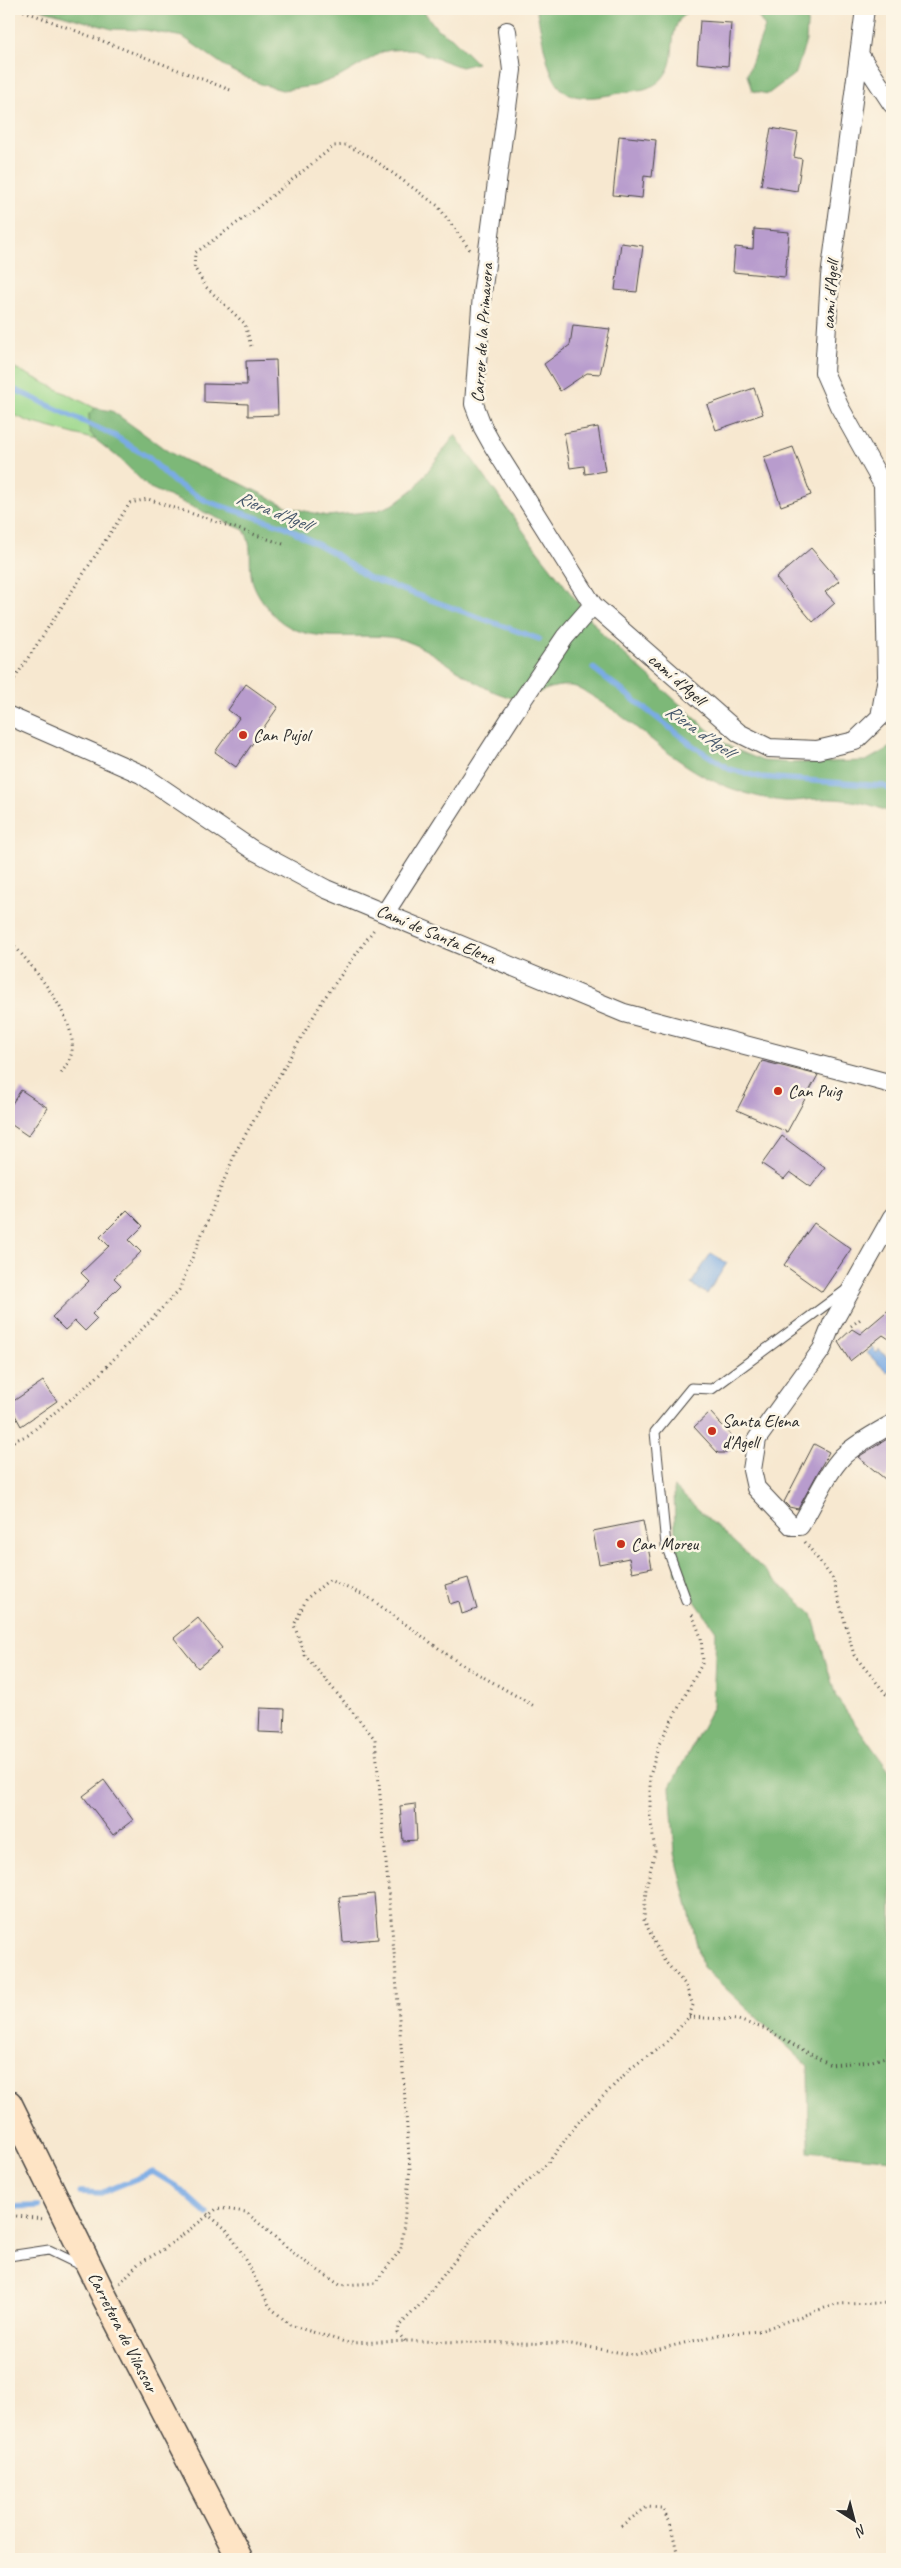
<svg xmlns="http://www.w3.org/2000/svg" width="901" height="2568" viewBox="0 0 901 2568" font-family="Caveat,sans-serif">
  <style>
    .green { fill: #9cd88c; stroke: #64825c }
    .forest { fill: #7db878; stroke: #547252 }
    .water { fill: #7aabe5; stroke: #526b88 }
    .lines { fill: none; stroke-linecap: round; stroke-linejoin: round }
    .stream { stroke: #7aabe5; stroke-width: 5.5 }
    .building { fill: #b89ccd }
    .lane-casing { stroke: #4a4744; stroke-width: 11 }
    .street-casing { stroke: #4a4744; stroke-width: 20 }
    .secondary-casing { stroke: #4a4744; stroke-width: 28 }
    .path { stroke: #4a4744; stroke-width: 3; stroke-dasharray: 1 4; stroke-linecap: butt }
    .lane { stroke: #fff; stroke-width: 9 }
    .street { stroke: #fff; stroke-width: 18 }
    .secondary { stroke: #fee4c5; stroke-width: 25 }
    .poi-dot { fill: #c8321e; stroke: #fcf5e5; stroke-width: 2 }
    .labels { text-anchor: middle; stroke-width: 5; stroke-linejoin: round; paint-order: stroke }
    .street-label { font-size: 18px; fill: #2b2b2b; stroke: #fcf5e5 }
    .poi-label { font-size: 18px; fill: #2b2b2b; stroke: #fcf5e5; text-anchor: start }
    .water-label { font-size: 19px; font-style: italic; fill: #47586c; stroke: #fcf5e5 }
  </style>
  <rect width="100%" height="100%" fill="#fcf5e5"/>
  <filter id="ink" filterUnits="userSpaceOnUse"><feTurbulence type="fractalNoise" baseFrequency=".02" numOctaves="2"/><feDisplacementMap in="SourceGraphic" scale="10" xChannelSelector="R" yChannelSelector="G"/><feConvolveMatrix kernelMatrix="1 2 1 2 8 2 1 2 1" color-interpolation-filters="sRGB"/></filter>
  <filter id="wash" filterUnits="userSpaceOnUse"><feTurbulence type="fractalNoise" baseFrequency=".0096" numOctaves="4" result="noise"/><feDisplacementMap in="SourceGraphic" scale="20" xChannelSelector="R" yChannelSelector="G"/><feGaussianBlur stdDeviation="1.12" result="paint"/><feColorMatrix in="noise" values="0 0 0 0 0 0 0 0 0 0 0 0 0 0 0 0 0 1.4 0 .05"/><feComposite in="paint" operator="in"/></filter>
  <g filter="url(#wash)">
    <rect width="100%" height="100%" fill="#f7e8d0"/>
    <path class="green" d="M 9,365 L 95,408 L 89,414 L 90,432 L 96,440 L 30,422 L 9,413 Z"/>
    <path class="forest" d="M 40,9 L 422,9 L 437,29 L 452,38 L 477,63 L 461,67 L 410,49 L 391,50 L 382,52 L 341,76 L 314,86 L 282,90 L 261,84 L 232,71 L 183,37 L 145,30 L 112,29 Z
      M 536,9 L 691,9 C 662,28 681,55 664,76 C 653,91 636,90 620,93 C 604,96 582,101 567,93 C 546,83 542,29 536,9 Z
      M 753,9 L 808,9 L 806,41 L 796,73 L 768,94 L 752,91 L 747,75 L 765,27 Z
      M 95,408 L 112,411 L 169,452 L 186,461 L 238,482 L 288,507 L 327,516 L 376,511 L 394,504 L 415,488 L 455,435 L 534,546 L 603,635 L 716,737 L 730,747 L 763,761 L 793,763 L 866,761 L 892,746 L 892,814 C 872,802 842,798 818,799 C 807,799 795,802 784,801 C 764,799 743,793 725,786 C 669,764 629,713 576,687 C 556,682 538,693 520,701 C 510,697 498,694 488,689 C 460,675 427,644 395,638 C 354,631 301,649 270,611 C 262,601 252,587 251,574 C 249,558 253,545 244,530 L 148,487 L 120,459 L 96,440 L 90,432 L 89,414 Z
      M 674,1487 L 812,1614 L 836,1697 L 892,1775 L 892,2160 L 809,2151 L 808,2066 L 702,1966 L 675,1853 L 670,1787 L 713,1707 L 716,1631 L 676,1574 Z"/>
    <path class="water" d="M 711,1253 L 727,1263 L 707,1294 L 691,1284 Z
      M 872,1348 L 877,1353 L 879,1350 L 892,1362 L 892,1368 L 887,1372 L 867,1353 Z"/>
    <g class="lines">
      <path class="stream" d="M 9,387 L 115,436 L 149,458 L 174,482 L 206,501 L 286,527 L 335,554 L 367,577 L 539,639
        M 593,668 L 692,745 L 729,769 L 760,777 L 884,786 L 892,791
        M 80,2192 L 101,2193 L 153,2172 L 176,2186 L 207,2214
        M 9,2207 L 39,2206"/>
    </g>
    <g id="blocks">
      <path class="building" d="M 700,21 L 731,23 L 728,66 L 697,63 Z
        M 771,128 L 798,133 L 794,157 L 802,159 L 797,191 L 761,185 Z
        M 619,136 L 656,140 L 652,177 L 644,176 L 642,198 L 613,195 Z
        M 754,229 L 789,232 L 785,277 L 733,272 L 735,247 L 753,249 Z
        M 621,243 L 643,246 L 637,292 L 615,290 Z
        M 573,325 L 610,329 L 600,374 L 587,373 L 560,391 L 544,364 L 570,345 Z
        M 276,360 L 278,415 L 248,416 L 248,404 L 204,402 L 204,384 L 247,385 L 246,361 Z
        M 754,388 L 763,414 L 716,430 L 707,405 Z
        M 598,427 L 605,471 L 585,474 L 584,466 L 570,468 L 564,433 Z
        M 793,447 L 811,495 L 781,506 L 764,457 Z
        M 811,548 L 839,581 L 825,592 L 835,603 L 813,622 L 776,578 Z
        M 246,684 L 278,707 L 236,767 L 215,752 L 239,718 L 228,710 Z
        M 762,1061 L 818,1075 L 787,1132 L 737,1110 Z
        M 21,1090 L 48,1108 L 28,1136 L 9,1123 L 9,1108 Z
        M 782,1136 L 825,1168 L 811,1187 L 790,1172 L 784,1179 L 762,1164 Z
        M 127,1210 L 143,1226 L 129,1240 L 141,1252 L 114,1278 L 121,1285 L 92,1314 L 97,1319 L 85,1331 L 75,1321 L 65,1330 L 52,1317 L 89,1281 L 81,1273 L 109,1246 L 100,1237 Z
        M 814,1223 L 851,1249 L 822,1292 L 784,1265 Z
        M 892,1307 L 892,1341 L 883,1335 L 850,1361 L 838,1342 L 852,1329 L 860,1334 Z
        M 43,1381 L 57,1401 L 21,1426 L 9,1404 Z
        M 710,1412 L 733,1437 L 734,1447 L 727,1453 L 718,1453 L 694,1427 Z
        M 892,1436 L 892,1471 L 885,1479 L 858,1457 Z
        M 814,1444 L 829,1452 L 798,1509 L 789,1507 L 784,1502 Z
        M 643,1521 L 652,1568 L 632,1572 L 629,1558 L 599,1564 L 593,1531 Z
        M 468,1578 L 477,1609 L 462,1614 L 459,1601 L 450,1604 L 445,1585 Z
        M 198,1618 L 222,1648 L 198,1668 L 174,1638 Z
        M 260,1708 L 285,1709 L 284,1733 L 259,1732 Z
        M 104,1780 L 133,1820 L 113,1835 L 83,1796 Z
        M 415,1804 L 417,1840 L 403,1841 L 400,1806 Z
        M 374,1894 L 378,1939 L 343,1942 L 339,1897 Z"/>
    </g>
  </g>
  <g filter="url(#ink)">
    <use href="#blocks" fill-opacity="0" stroke="#4a4744" stroke-width="1"/>
    <g class="lines">
      <defs>
        <path id="lane" d="M 686,1600 L 666,1545 L 655,1432 L 691,1388 L 712,1389 L 846,1290
          M 9,2256 L 49,2250 L 84,2267"/>
        <path id="street" d="M 507,31 L 512,70 L 482,294 L 474,404 L 483,428 L 493,446 L 593,605
          M 859,54 L 892,104
          M 9,716 L 141,774 L 253,850 L 326,889 L 624,1013 L 892,1084
          M 385,913 L 513,714 L 565,637 L 593,605 L 739,733 L 769,748 L 817,750 L 855,741 L 880,717 L 887,677 L 883,485 L 839,406 L 824,372 L 830,277 L 865,9
          M 892,1217 L 832,1324 L 822,1349 L 757,1439 L 752,1470 L 756,1488 L 792,1526 L 800,1526 C 814,1504 825,1475 843,1456 C 857,1443 876,1433 892,1424"/>
        <path id="secondary" d="M 9,2103 L 105,2298 L 240,2559"/>
      </defs>
      <use href="#lane" class="lane-casing"/>
      <use href="#street" class="street-casing"/>
      <use href="#secondary" class="secondary-casing"/>
      <path class="path" d="M 19,9 L 233,91
        M 251,346 L 245,324 L 206,287 L 194,267 L 195,253 L 247,216 L 334,146 L 346,145 L 369,156 L 438,206 L 470,250
        M 9,687 L 130,503 L 148,499 L 283,544
        M 9,939 C 30,965 84,1023 70,1058 C 68,1064 63,1070 60,1075
        M 851,1326 L 862,1318
        M 9,1443 L 28,1435 L 96,1378 L 179,1290 L 236,1151 L 323,1000 L 375,928
        M 805,1542 L 833,1579 L 854,1655 L 886,1694 L 892,1697
        M 689,2017 L 738,2020 L 766,2029 L 830,2065 L 872,2061 L 892,2055
        M 9,2209 L 16,2216 L 44,2219
        M 207,2214 L 226,2229 L 240,2250 L 270,2307 L 290,2325 L 348,2343 L 410,2341 L 571,2344 L 634,2355 L 722,2334 L 759,2331 L 836,2304 L 892,2303
        M 120,2283 L 138,2264 L 164,2249 L 218,2208 L 246,2212 L 298,2257 L 340,2285 L 375,2283 L 401,2249 L 410,2169 L 395,1963 L 375,1739 L 305,1655 L 294,1625 L 307,1598 L 329,1580 L 368,1597 L 459,1663 L 534,1706
        M 405,2341 L 398,2333 L 399,2326 L 418,2307 L 494,2211 L 548,2163 L 580,2120 L 631,2068 L 665,2044 L 689,2017 L 693,2005 L 685,1984 L 662,1958 L 644,1920 L 646,1888 L 655,1851 L 650,1816 L 650,1776 L 659,1744 L 703,1662 L 701,1637 L 691,1612
        M 621,2526 L 647,2507 L 661,2508 L 670,2522 L 678,2556 L 676,2559"/>
      <use href="#lane" class="lane"/>
      <use href="#street" class="street"/>
      <use href="#secondary" class="secondary"/>
    </g>
  </g>
  <g class="poi-dot">
    <circle cx="243" cy="735" r="5"/>
    <circle cx="778" cy="1091" r="5"/>
    <circle cx="712" cy="1431" r="5"/>
    <circle cx="621" cy="1544" r="5"/>
  </g>
  <g class="labels">
    <g class="street-label">
      <text transform="translate(830 295) rotate(-86)" y="6">camí d'Agell</text>
      <text transform="translate(482 333) rotate(-86)" y="6">Carrer de la Primavera</text>
      <text transform="translate(677 679) rotate(41)" y="6">camí d'Agell</text>
      <text transform="translate(436 934) rotate(23)" y="6">Camí de Santa Elena</text>
      <text transform="translate(123 2332) rotate(63)" y="6">Carretera de Vilassar</text>
    </g>
    <g class="poi-label">
      <text x="253" y="741">Can Pujol</text>
      <text x="788" y="1097">Can Puig</text>
      <text x="722" y="1427">Santa Elena<tspan x="722" dy="21">d'Agell</tspan></text>
      <text x="631" y="1550">Can Moreu</text>
    </g>
    <g class="water-label">
      <text transform="translate(274 510) rotate(22)" y="7">Riera d'Agell</text>
      <text transform="translate(700 730) rotate(35)" y="7">Riera d'Agell</text>
    </g>
  </g>
  <rect width="901" height="2568" fill="none" stroke="#fcf5e5" stroke-width="30"/>
  <g transform="translate(854 2520) rotate(144)" stroke="#fcf5e5" stroke-width="4" paint-order="stroke">
  <path d="M0-4L9 19L0 12L-9 19Z" fill="#2b2b2b"/>
  <text y="-8" font-size="14" font-weight="bold" text-anchor="middle" fill="#2b2b2b">N</text>
  </g>
</svg>
